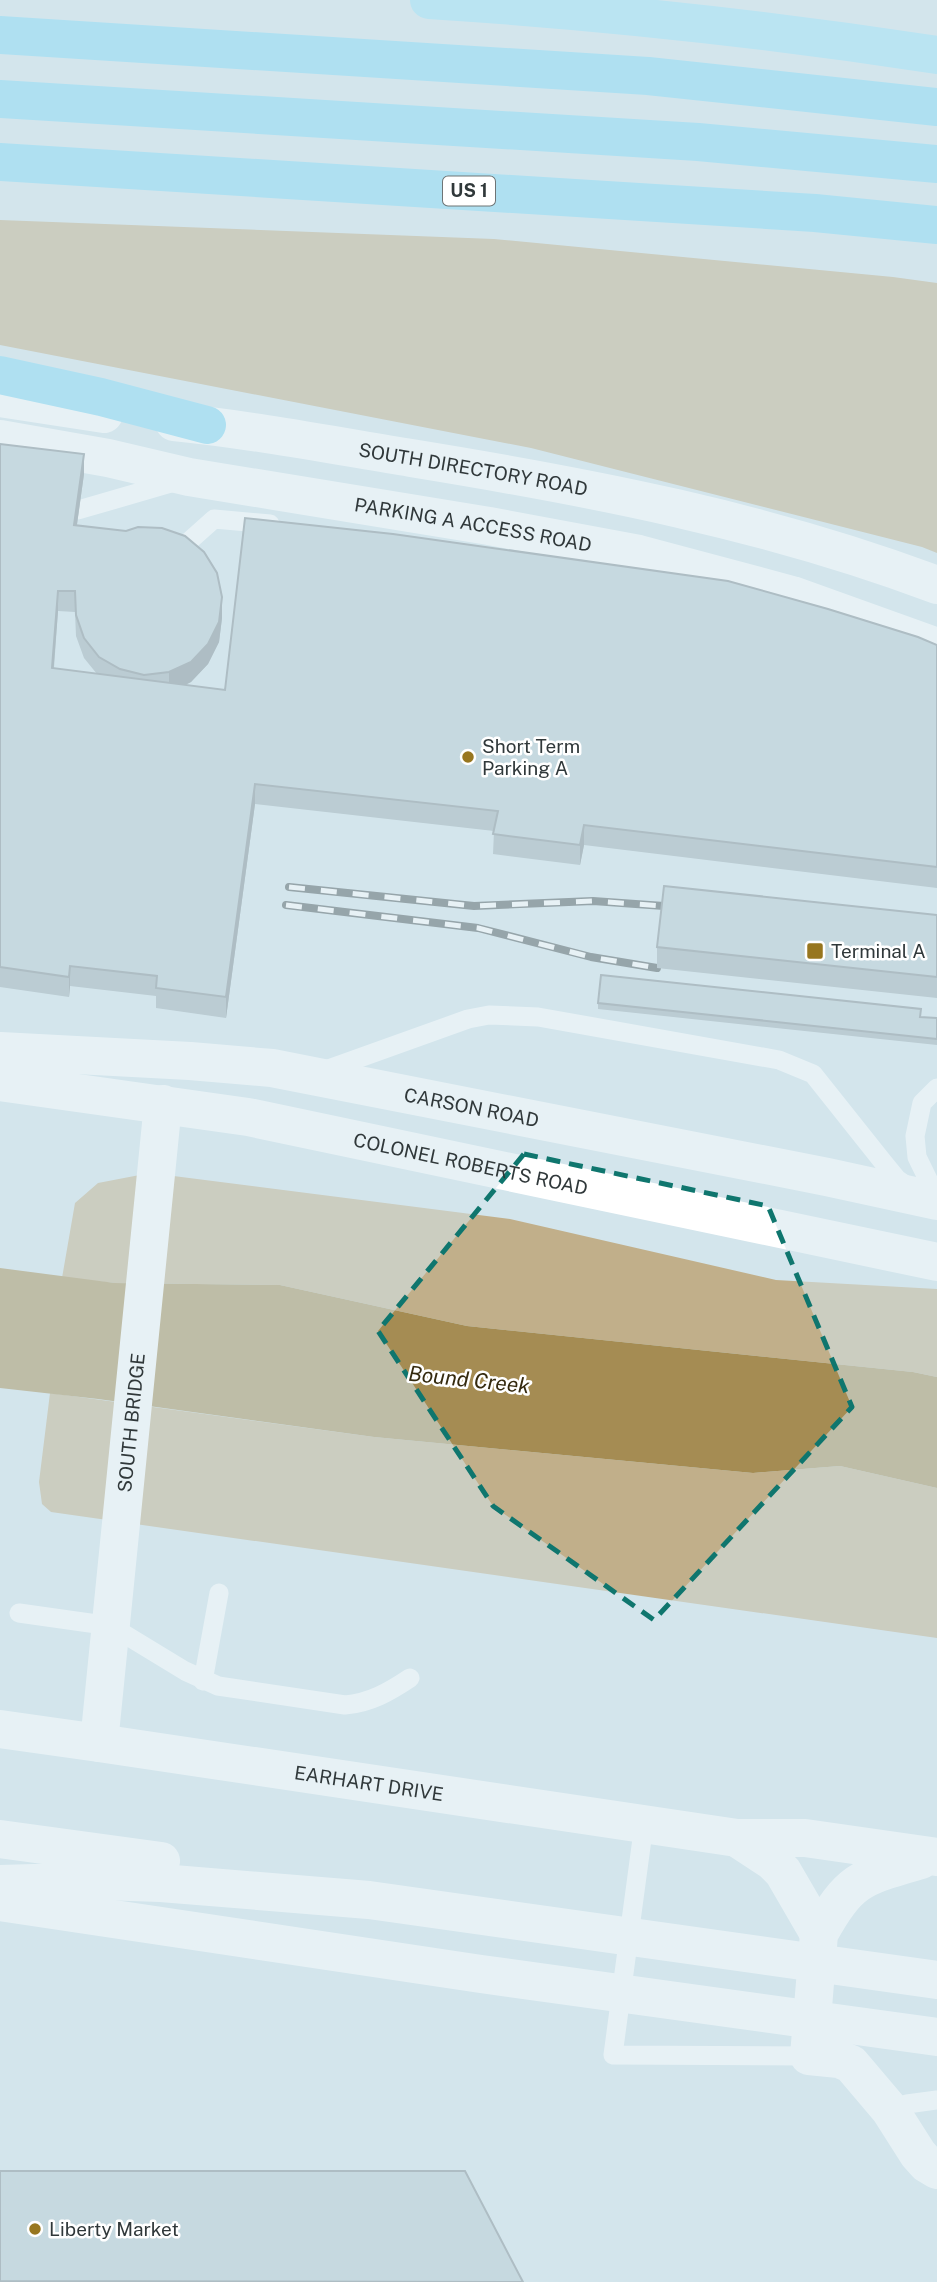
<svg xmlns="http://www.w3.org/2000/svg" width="937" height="2282" viewBox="0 0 937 2282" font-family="'Public Sans',sans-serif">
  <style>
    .green { fill: #c1af8a }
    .water { fill: #a58c53 }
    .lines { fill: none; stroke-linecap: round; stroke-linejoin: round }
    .service { stroke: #fff; stroke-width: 19 }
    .minor { stroke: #fff; stroke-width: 38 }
    .tertiary { stroke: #fff; stroke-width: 38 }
    .trunk { stroke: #9ce2f8; stroke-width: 38 }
    .motorway { stroke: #83daf7; stroke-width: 38 }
    .rail-casing { stroke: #4d575a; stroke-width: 8 }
    .rail { stroke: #fff; stroke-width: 5; stroke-dasharray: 16; stroke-linecap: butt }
    .wall { fill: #9dadb3; fill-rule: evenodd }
    .shaded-wall { fill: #808d92 }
    .building { fill: #b7c9d0; stroke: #808d92; stroke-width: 2 }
    .marked { fill: none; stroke: #0f766e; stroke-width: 5; stroke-dasharray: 14 9; stroke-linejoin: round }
    .poi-dot { fill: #97761f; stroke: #fff; stroke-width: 2.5 }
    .labels { text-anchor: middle; stroke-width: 5; stroke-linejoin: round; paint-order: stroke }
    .shield { fill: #fff; stroke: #6e7475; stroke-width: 2 }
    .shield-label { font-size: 18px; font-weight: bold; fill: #30383a }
    .street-label { font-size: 19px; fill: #30383a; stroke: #fff }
    .poi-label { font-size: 19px; fill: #30383a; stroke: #fff; text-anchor: start }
    .water-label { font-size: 21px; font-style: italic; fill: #352a0f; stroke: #fff }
  </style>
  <rect width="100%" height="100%" fill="#d3e5ec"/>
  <path class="green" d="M 0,220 L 494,239 L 893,277 L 937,283 L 937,553 L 922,547 L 531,448 L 0,345 Z
    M 150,1173 L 510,1219 L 776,1280 L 937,1289 L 937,1377 L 913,1372 L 467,1326 L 280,1285 L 115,1283 L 62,1278 L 75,1203 L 98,1183 Z
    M 50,1393 L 374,1437 L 753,1473 L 840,1466 L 937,1488 L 937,1638 L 51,1512 L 42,1504 L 39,1482 Z"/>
  <path class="water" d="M 0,1268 L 115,1283 L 280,1285 L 467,1326 L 913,1372 L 937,1377 L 937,1488 L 840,1466 L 753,1473 L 374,1437 L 98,1399 L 0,1388 Z"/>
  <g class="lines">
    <path class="service" d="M 78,510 L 178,481
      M 185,557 L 186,544 L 214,519 L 270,524
      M 323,1071 L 468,1019 L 489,1015 L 538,1017 L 779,1060 L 813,1074 L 883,1162 L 897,1179 L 910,1188
      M 937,1088 L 922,1103 L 915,1136 L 917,1157 L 937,1198
      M 19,1613 L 111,1626 L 185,1671 L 218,1686 L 345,1705 C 370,1703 389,1692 410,1678
      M 203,1681 L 219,1593
      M 644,1824 L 613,2055 L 809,2056
      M 890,2110 L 907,2104 L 937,2100"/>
    <g class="minor">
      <path id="s1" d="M 0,439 L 108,458 L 189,477 L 489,526 L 639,554 L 792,595 L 937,647"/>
      <path id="s2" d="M 99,1743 L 737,1838 L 805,1838 L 937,1857"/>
      <path d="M 737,1838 L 772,1861 L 783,1872 L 819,1934"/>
      <path d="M 921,1860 C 862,1877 850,1878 819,1934 L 809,2056 L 839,2059 L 851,2064 L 890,2110 L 918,2154 L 927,2164 L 937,2170"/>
    </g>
    <g class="tertiary">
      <path d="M 0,398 L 104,414"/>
      <path id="s3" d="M 174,422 C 253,430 332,445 411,458 C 590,487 767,521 937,585"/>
      <path id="s4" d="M 0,1051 L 190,1061 L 272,1068 L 827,1177 L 937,1201"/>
      <path id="s5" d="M 0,1082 L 248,1117 L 937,1262"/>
      <path id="s6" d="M 0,1729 L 99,1743 L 163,1104"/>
      <path d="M 0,1839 L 161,1861"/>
      <path d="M 0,1884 L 103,1881 L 161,1883 L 369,1900 L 937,1980"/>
      <path d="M 0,1902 L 481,1974 L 937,2037"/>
    </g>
    <path class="trunk" d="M 429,0 C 600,11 768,29 937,55"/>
    <path class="motorway" d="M 0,35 L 648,76 L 937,107
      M 0,99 L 698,142 L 937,164
      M 0,162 L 815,213 L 937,225
      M 0,375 L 101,397 L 207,425"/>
    <defs>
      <path id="rail" d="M 289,887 L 474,906 L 593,901 L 664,906
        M 286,905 L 478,928 L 591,957 L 657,968"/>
    </defs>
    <use href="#rail" class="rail-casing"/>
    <use href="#rail" class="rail"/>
  </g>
  <path class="wall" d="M 0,444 L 84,474 L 77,525 L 222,618 L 219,642 L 208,664 L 191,682 L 185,685 L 225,690 L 937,645 L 937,888 L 584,845 L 580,865 L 493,854 L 494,831 L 255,804 L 226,1018 L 156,1008 L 156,996 L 70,986 L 69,997 L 0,987 ZM 58,611 L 75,612 L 76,636 L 84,658 L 97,674 L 54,668 Z
    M 937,915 L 937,998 L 657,968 L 657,947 Z
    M 598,1003 L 921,1017 L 937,1018 L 937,1045 L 598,1009 Z
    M 0,2171 L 523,2282 L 0,2282 Z"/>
  <path class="shaded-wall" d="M 84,454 L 84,474 L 74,545 L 74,525 Z
    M 58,591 L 58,611 L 52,688 L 52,668 Z
    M 222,597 L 222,618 L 219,642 L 208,664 L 191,682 L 169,693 L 169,672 Z
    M 255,784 L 255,804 L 226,1018 L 226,997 Z
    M 584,825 L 584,845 L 580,865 L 580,845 Z
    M 70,966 L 70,986 L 69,997 L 69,977 Z"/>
  <path class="building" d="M 0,444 L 84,454 L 74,525 L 126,531 L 138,527 L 162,528 L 185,536 L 204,552 L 217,573 L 222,597 L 219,622 L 208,644 L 191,662 L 169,672 L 144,675 L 120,669 L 99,657 L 84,638 L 76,615 L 75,591 L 58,591 L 52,668 L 225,690 L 245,518 L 393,534 L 728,581 L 828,609 L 918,637 L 937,645 L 937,867 L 584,825 L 580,845 L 493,834 L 498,811 L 255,784 L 226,997 L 156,988 L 157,976 L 70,966 L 69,977 L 0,967 Z
    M 664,886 L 937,915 L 937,977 L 657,947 Z
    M 601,975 L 921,1009 L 920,1017 L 937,1018 L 937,1039 L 598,1003 Z
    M 0,2171 L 465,2171 L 523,2282 L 0,2281 Z"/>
  <path d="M0 0H937V2282H0ZM 524,1154 L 768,1206 L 852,1407 L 654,1620 L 493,1506 L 378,1331 Z" fill="#d3e5ec" fill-opacity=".55" fill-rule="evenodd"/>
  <path class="marked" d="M 524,1154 L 768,1206 L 852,1407 L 654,1620 L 493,1506 L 378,1331 Z"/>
  <g class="poi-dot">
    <circle cx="468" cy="757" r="7"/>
    <rect x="806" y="942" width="18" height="18" rx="3.5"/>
    <circle cx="35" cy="2229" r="7"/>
  </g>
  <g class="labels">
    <rect class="shield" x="443" y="176.5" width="52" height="29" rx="5"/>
    <g class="shield-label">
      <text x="469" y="197">US 1</text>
    </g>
    <g class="street-label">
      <text dy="7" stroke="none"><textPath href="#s3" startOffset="303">SOUTH DIRECTORY ROAD</textPath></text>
      <text dy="7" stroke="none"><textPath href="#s1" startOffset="481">PARKING A ACCESS ROAD</textPath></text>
      <text dy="7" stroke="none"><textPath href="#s4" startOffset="476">CARSON ROAD</textPath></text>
      <text dy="7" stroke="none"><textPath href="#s5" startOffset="478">COLONEL ROBERTS ROAD</textPath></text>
      <text dy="7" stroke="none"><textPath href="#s6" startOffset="422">SOUTH BRIDGE</textPath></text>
      <text dy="7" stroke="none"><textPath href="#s2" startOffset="273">EARHART DRIVE</textPath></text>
    </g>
    <g class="poi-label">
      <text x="482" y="753">Short Term<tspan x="482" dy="22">Parking A</tspan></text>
      <text x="831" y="958">Terminal A</text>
      <text x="49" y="2236">Liberty Market</text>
    </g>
    <g class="water-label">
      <text transform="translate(469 1380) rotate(6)" y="7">Bound Creek</text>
    </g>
  </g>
</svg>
